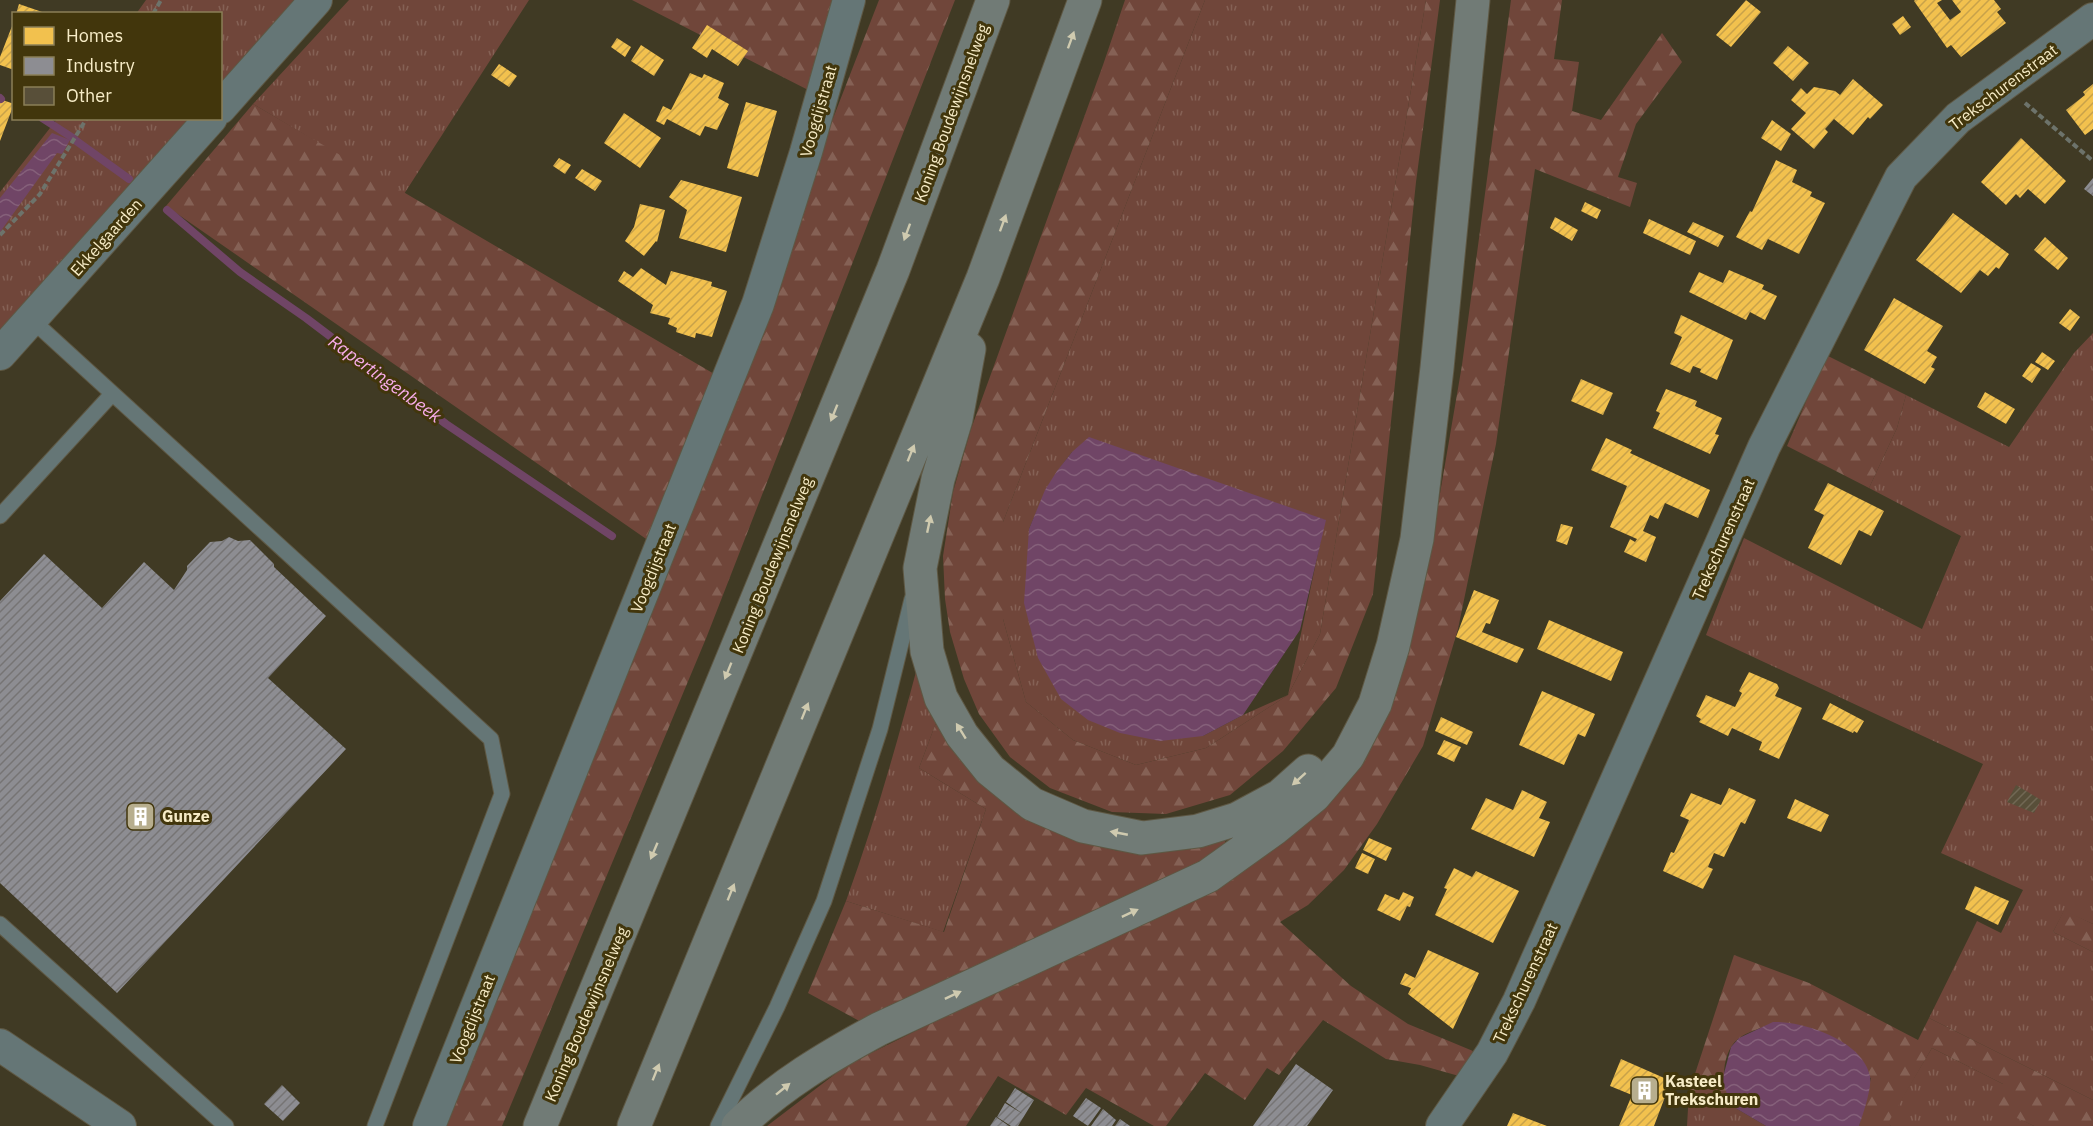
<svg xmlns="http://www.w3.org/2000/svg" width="2093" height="1126" viewBox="0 0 2093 1126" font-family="'IBM Plex Sans',sans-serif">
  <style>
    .grass { fill: url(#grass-tufts); fill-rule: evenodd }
    .forest { fill: url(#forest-firs) }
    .water { fill: url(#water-waves) }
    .homes { fill: url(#homes-hatch) }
    .industry { fill: url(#industry-hatch) }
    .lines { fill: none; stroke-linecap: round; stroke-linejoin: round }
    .stream { stroke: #704566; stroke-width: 8 }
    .building { fill: url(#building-hatch) }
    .lane-casing { stroke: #5e5844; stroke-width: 17 }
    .street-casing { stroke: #5e5844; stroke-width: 34 }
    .highway-casing { stroke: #5e5844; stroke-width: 35 }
    .path { stroke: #6d736b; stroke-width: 4; stroke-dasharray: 6 3; stroke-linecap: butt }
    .lane { stroke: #657676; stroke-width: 15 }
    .street { stroke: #657676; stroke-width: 32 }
    .highway { stroke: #717b76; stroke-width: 33 }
    .oneway { fill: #cfcaaf }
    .labels { text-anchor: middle; stroke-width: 6; stroke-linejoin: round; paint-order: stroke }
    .street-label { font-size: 16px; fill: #f7ecc7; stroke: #42360c }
    .poi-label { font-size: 16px; font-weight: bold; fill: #f7ecc7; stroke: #42360c; text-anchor: start }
    .water-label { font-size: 18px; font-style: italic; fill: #f7ace8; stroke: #42360c }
  </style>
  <defs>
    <pattern id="grass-tufts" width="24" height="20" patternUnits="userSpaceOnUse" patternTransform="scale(1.5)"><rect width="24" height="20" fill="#70463a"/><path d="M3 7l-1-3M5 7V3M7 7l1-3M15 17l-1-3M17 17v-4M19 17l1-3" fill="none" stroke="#856155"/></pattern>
    <pattern id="forest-firs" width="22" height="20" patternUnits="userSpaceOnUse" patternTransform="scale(1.5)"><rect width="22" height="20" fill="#70463a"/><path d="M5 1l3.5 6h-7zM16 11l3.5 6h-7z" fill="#856155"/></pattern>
    <pattern id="water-waves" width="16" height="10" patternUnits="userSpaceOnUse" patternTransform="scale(1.5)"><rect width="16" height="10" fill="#704566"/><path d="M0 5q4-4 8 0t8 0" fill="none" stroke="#85607a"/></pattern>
    <pattern id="homes-hatch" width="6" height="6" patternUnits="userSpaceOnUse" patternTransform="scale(1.5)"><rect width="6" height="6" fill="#f2c14e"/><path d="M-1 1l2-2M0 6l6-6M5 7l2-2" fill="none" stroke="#c8a24a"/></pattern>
    <pattern id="industry-hatch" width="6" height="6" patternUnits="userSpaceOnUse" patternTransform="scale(1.5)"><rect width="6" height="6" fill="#8d8d92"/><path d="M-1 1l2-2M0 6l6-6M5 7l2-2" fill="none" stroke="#767474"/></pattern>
    <pattern id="building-hatch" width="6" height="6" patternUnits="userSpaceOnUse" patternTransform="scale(1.5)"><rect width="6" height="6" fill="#584f39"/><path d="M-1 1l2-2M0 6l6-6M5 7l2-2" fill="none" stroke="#716854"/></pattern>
  </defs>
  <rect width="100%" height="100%" fill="#403a24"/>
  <path class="grass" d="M 146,0 L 296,0 L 221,85 L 220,14 L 136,14 Z
    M 349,0 L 529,0 L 404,194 L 253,104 Z
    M 1205,0 L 1426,0 L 1320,634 L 1288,695 L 1206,748 L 1136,765 L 1073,740 L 1026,702 L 1003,619 L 1003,522 ZM 1072,452 L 1325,520 L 1288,695 L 1243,715 L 1203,736 L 1029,529 C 1041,501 1052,476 1072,452 Z
    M 57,119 L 190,119 L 0,331 L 0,192 Z
    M 2093,333 L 2093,924 L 2064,911 L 2053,932 L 2093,952 L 2093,1100 L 1929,1018 L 1977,921 L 2001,933 L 2023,890 L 1941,853 L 1983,764 L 1706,635 L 1744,538 L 1922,629 L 1961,536 L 1869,488 L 1897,428 L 1906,395 L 2009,447 L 2074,353 Z
    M 917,668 L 937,720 L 919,768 L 986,809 L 943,932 L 846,901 C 874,824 896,747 917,668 Z
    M 1932,1048 L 2003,1084 L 2018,1118 L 2034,1126 L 1891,1126 L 1887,1123 Z
    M 1689,1092 L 1727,1092 L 1732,1106 L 1766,1126 L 1687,1126 Z"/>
  <path class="forest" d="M 632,0 L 854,0 L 820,96 Z
    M 879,0 L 955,0 L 707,636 L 502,1126 L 445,1126 L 635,628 Z
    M 1125,0 L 1205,0 L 1003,522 L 1003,619 L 1026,702 L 1073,740 L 1136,765 L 1206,748 L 1288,695 L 1320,634 L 1426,0 L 1440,0 L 1416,182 L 1373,594 L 1336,688 L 1283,751 L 1230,795 L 1166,814 L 1112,812 L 1050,788 L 1010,757 L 979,714 L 964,679 L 950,632 L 945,599 L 943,556 L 953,492 L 971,429 L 1103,65 Z
    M 1511,0 L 1562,0 L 1554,59 L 1579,62 L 1572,111 L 1601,120 L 1662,33 L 1682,62 L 1636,124 L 1618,177 L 1637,183 L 1630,207 L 1535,169 L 1496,444 L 1458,629 L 1423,746 L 1377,824 L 1344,870 L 1308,905 L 1280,922 L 1351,986 L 1408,1024 L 1473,1051 L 1459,1076 L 1420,1065 L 1386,1059 L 1323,1020 L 1279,1075 L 1267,1068 L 1245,1100 L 1205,1073 L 1166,1126 L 1154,1126 L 1086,1088 L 1066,1115 L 998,1076 L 966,1126 L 767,1126 L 847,1065 L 1234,873 L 1392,692 L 1424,587 L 1462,365 Z
    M 253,104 L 716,375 L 652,543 L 166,206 Z
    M 1826,355 L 1906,395 L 1897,428 L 1869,488 L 1787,446 Z
    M 937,720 L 1077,840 L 1118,851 L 1168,849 L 1224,839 L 1227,845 L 1179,873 L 863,1023 L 808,993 L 846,901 L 944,932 L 986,809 L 919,768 Z
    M 2064,910 L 2093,924 L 2093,952 L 2053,932 Z
    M 1734,955 L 1809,983 L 1918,1040 L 1929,1018 L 2093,1100 L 2093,1126 L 2034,1126 L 1991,1106 L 2003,1084 L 1932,1048 L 1888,1123 L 1891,1126 L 1859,1126 L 1871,1078 L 1760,1028 C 1753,1031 1744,1034 1738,1039 C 1724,1050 1721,1076 1727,1092 L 1689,1092 Z"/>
  <path class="water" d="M 52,133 L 70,140 L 62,154 L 57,153 L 0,232 L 0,198 Z
    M 1089,437 L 1326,520 L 1300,630 L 1243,715 L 1203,736 L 1160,741 L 1120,733 L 1088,720 L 1061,699 L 1038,658 L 1024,603 L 1029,529 L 1045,490 L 1057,471 L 1072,452 Z
    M 1773,1022 C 1804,1021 1863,1041 1870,1076 C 1872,1088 1863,1114 1859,1126 L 1766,1126 L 1732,1106 L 1722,1081 L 1731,1047 L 1739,1038 Z"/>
  <path class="homes" d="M 1746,0 L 1761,12 L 1731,47 L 1716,35 Z
    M 1915,0 L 1942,0 L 1937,3 L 1950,20 L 1961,12 L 1952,0 L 1994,0 L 2001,9 L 1997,12 L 2006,23 L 1961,57 L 1951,45 L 1947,48 L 1914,1 Z
    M 19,4 L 45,13 L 45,14 L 16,14 Z
    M 1903,16 L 1911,27 L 1900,35 L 1892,24 Z
    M 14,21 L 14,70 L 0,65 L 0,57 Z
    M 707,25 L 748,51 L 738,66 L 712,49 L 707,58 L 692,48 Z
    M 617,38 L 631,47 L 625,57 L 611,47 Z
    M 641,45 L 664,60 L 654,76 L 631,61 Z
    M 1788,46 L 1809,63 L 1793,81 L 1773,63 Z
    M 499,64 L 517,76 L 509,87 L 491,75 Z
    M 690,73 L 702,78 L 704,74 L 724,83 L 718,98 L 729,104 L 717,130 L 705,126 L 700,136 L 667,119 L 664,125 L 656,121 L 663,106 L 671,110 Z
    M 1853,79 L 1883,105 L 1870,119 L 1868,117 L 1853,135 L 1834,119 L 1825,129 L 1828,132 L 1814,149 L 1791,129 L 1806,113 L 1791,100 L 1801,88 L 1807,94 L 1814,87 L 1835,91 L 1840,95 Z
    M 2093,84 L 2093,129 L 2085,135 L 2066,110 L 2085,95 L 2083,92 Z
    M 0,99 L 14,104 L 0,141 Z
    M 746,102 L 777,111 L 758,177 L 727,168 Z
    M 624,113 L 661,138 L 640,168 L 604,143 Z
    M 1772,120 L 1791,134 L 1781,151 L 1761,138 Z
    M 2021,138 L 2066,181 L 2045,204 L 2028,189 L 2020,198 L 2016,194 L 2006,205 L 1981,182 Z
    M 559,158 L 571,165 L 565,174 L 553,166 Z
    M 1776,160 L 1797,170 L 1792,182 L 1812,192 L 1810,196 L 1825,203 L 1799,254 L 1768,239 L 1762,250 L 1736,237 L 1750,211 L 1752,212 Z
    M 582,169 L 602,181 L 595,191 L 575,178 Z
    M 681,180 L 742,197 L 726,252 L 679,238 L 687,210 L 669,197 Z
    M 1585,202 L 1601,210 L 1597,219 L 1581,211 Z
    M 640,204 L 665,210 L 657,242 L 656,241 L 644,256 L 625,241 L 634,227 Z
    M 1953,213 L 2009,254 L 1999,269 L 1996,267 L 1988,276 L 1980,270 L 1961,293 L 1916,260 Z
    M 1555,217 L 1578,230 L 1572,241 L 1550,228 Z
    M 1649,219 L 1696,241 L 1690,255 L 1643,233 Z
    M 1693,222 L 1724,236 L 1718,247 L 1687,232 Z
    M 2045,237 L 2068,258 L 2058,270 L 2034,250 Z
    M 641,268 L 666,285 L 671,271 L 712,282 L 711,286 L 727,291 L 712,337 L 696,333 L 695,338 L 676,332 L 677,328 L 668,324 L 670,318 L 650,313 L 653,305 L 618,281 L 624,271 L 633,277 Z
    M 1729,270 L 1764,285 L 1762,289 L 1777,296 L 1765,320 L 1750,312 L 1746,320 L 1689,292 L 1699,272 L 1723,283 Z
    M 1894,298 L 1943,326 L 1927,351 L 1937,357 L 1931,367 L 1935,369 L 1925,384 L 1864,350 Z
    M 2070,309 L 2080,317 L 2070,331 L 2059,323 Z
    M 1681,315 L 1733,340 L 1717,380 L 1700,372 L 1701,369 L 1693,366 L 1690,373 L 1670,364 L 1682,337 L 1674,333 Z
    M 2042,352 L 2055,361 L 2048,370 L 2035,362 Z
    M 2031,363 L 2041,369 L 2032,383 L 2022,376 Z
    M 1581,379 L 1613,393 L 1603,415 L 1571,401 Z
    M 1666,389 L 1697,401 L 1695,406 L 1722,418 L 1715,434 L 1719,435 L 1710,454 L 1653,428 L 1660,413 L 1656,411 Z
    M 1985,392 L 2015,409 L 2006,424 L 1977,407 Z
    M 1606,438 L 1632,450 L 1630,453 L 1710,490 L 1698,518 L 1665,503 L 1658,519 L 1650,515 L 1643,531 L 1656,537 L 1646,562 L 1624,552 L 1630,539 L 1635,542 L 1637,539 L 1610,527 L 1627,486 L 1591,470 Z
    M 1828,483 L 1884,511 L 1871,536 L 1859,530 L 1841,565 L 1808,548 L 1824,515 L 1814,510 Z
    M 1561,524 L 1573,527 L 1567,545 L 1556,541 Z
    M 1474,590 L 1499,600 L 1490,624 L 1486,623 L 1482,632 L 1524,649 L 1517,663 L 1456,637 Z
    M 1549,620 L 1623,652 L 1611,681 L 1537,649 Z
    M 1749,672 L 1777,684 L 1779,688 L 1775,696 L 1802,708 L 1779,759 L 1759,750 L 1762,742 L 1732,728 L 1728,736 L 1699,722 L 1701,719 L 1696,716 L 1706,695 L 1735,707 L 1742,693 L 1739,691 Z
    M 1542,691 L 1595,714 L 1585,737 L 1578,734 L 1564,765 L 1519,745 Z
    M 1830,703 L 1864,721 L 1857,733 L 1854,731 L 1853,733 L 1822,719 Z
    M 1441,717 L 1473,732 L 1467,745 L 1435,731 Z
    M 1444,740 L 1461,747 L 1454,762 L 1437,754 Z
    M 1729,788 L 1756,800 L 1745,824 L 1741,822 L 1724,857 L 1714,853 L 1708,867 L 1713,869 L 1703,889 L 1663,871 L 1671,852 L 1674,853 L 1689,820 L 1680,816 L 1691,793 L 1721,805 Z
    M 1522,790 L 1547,802 L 1539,818 L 1550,822 L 1534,857 L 1471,829 L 1486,798 L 1513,810 Z
    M 1795,799 L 1829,815 L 1821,832 L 1787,818 Z
    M 1369,838 L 1392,848 L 1386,861 L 1363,850 Z
    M 1362,853 L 1375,859 L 1368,874 L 1355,868 Z
    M 1454,868 L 1472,877 L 1476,871 L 1519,891 L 1493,943 L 1435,915 L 1447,889 L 1444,888 Z
    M 1975,886 L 2009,901 L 1998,925 L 1965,909 Z
    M 1403,892 L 1414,897 L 1410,907 L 1407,906 L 1400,921 L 1377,910 L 1385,894 L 1399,900 Z
    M 1428,950 L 1479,973 L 1453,1029 L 1408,994 L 1411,988 L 1400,984 L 1405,973 L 1415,978 Z
    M 1621,1059 L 1671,1081 L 1654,1126 L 1619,1126 L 1632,1095 L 1610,1086 Z
    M 1513,1113 L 1547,1126 L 1507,1126 Z"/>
  <path class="industry" d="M 2093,178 L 2093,196 L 2084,189 Z
    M 229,537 L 238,541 L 250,540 L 274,564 L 274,567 L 326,616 L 268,678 L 346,749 L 117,993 L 0,883 L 0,601 L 44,554 L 102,608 L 144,562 L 174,590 L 187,570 L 187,566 L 210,542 L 222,541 Z
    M 1296,1064 L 1333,1090 L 1307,1126 L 1253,1126 Z
    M 282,1085 L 300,1103 L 283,1121 L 264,1104 Z
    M 1015,1088 L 1034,1100 L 1018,1126 L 1011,1126 L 997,1117 L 1005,1103 L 1023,1114 L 1006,1102 Z
    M 1086,1098 L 1101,1108 L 1088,1126 L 1073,1116 Z
    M 1103,1109 L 1116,1120 L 1112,1126 L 1091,1126 Z
    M 996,1117 L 1009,1126 L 990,1126 Z
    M 1120,1119 L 1130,1126 L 1115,1126 Z"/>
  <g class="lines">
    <path class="stream" d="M 0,98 L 1,99
      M 42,118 L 73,138
      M 75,140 L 129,179
      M 167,210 L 240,272 L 306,318 L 446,424 L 612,536"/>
  </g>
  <path class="building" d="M 2016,785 L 2041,800 L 2034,813 L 2007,802 Z"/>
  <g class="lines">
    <defs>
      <path id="lane" d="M 32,320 L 491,739 L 502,794 L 375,1126
        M 0,516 L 112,394
        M 0,924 L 226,1126
        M 718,1126 L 777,1007 L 824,901 L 880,729 L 912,599"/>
      <path id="street" d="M 220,108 L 316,0
        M 0,354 L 211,118
        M 0,1045 L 120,1126
        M 429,1126 L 758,304 L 806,152 L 849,0
        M 1442,1126 L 1492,1053 L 1519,1001 L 1764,447 L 1901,177 L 1958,118 L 2093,19"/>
      <path id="highway" d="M 969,349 L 956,419 L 938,479 L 920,568 L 927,651 L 941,698 L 962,735 L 990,770 L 1032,804 L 1083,826 L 1142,838 L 1198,831 L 1237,819 L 1280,796 L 1308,771
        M 540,1126 L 893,270 L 993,0
        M 634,1126 L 983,278 L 1085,0
        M 738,1126 C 778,1086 829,1056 879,1029 L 1208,876 L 1275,828 L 1314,796 L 1348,756 L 1375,704 L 1393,646 L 1417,539 L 1437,368 L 1473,0"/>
    </defs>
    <use href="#lane" class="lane-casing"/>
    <use href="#street" class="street-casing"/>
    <use href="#highway" class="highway-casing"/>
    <path class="path" d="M 153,14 L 161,0
      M 2025,103 L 2093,161
      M 0,235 L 40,194 L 87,118"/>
    <use href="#lane" class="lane"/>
    <use href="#street" class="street"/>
    <use href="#highway" class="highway"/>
  </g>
  <defs><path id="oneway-solid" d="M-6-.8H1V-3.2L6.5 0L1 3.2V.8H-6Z" transform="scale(1.5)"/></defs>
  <g class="oneway">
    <use href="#oneway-solid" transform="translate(1071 40) rotate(-70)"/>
    <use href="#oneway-solid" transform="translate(1003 223) rotate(-70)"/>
    <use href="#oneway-solid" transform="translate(907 232) rotate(110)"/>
    <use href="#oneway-solid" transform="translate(834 413) rotate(112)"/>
    <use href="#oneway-solid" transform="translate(911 453) rotate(-68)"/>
    <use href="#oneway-solid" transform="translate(929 524) rotate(-78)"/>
    <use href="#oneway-solid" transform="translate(728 671) rotate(112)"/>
    <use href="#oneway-solid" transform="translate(805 711) rotate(-68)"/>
    <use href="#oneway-solid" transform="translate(961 731) rotate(-122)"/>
    <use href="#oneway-solid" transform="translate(1299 779) rotate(138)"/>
    <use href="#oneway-solid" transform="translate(1119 833) rotate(-169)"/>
    <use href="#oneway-solid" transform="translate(654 851) rotate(113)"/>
    <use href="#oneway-solid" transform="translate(731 892) rotate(-68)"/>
    <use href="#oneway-solid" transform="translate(1130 913) rotate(-25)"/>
    <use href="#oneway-solid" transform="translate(953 995) rotate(-25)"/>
    <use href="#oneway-solid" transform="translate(656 1072) rotate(-68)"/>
    <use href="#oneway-solid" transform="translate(783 1089) rotate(-39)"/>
  </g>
  <defs>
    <symbol id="building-square" viewBox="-11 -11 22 22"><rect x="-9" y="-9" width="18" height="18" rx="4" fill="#b7ae8e" stroke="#42360c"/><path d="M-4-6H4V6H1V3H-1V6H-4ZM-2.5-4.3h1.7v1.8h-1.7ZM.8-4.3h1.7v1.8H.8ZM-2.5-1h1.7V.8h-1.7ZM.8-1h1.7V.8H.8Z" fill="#fff"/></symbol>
  </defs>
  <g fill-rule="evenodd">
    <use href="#building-square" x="124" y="800" width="33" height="33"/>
    <use href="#building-square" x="1628" y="1074" width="33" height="33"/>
  </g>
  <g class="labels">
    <g class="street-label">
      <text transform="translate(2003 87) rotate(-37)" y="6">Trekschurenstraat</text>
      <text transform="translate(818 111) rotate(-74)" y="6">Voogdijstraat</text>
      <text transform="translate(951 113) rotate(-70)" y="6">Koning Boudewijnsnelweg</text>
      <text transform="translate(106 237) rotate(-48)" y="6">Ekkelgaarden</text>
      <text transform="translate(1723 539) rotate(-66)" y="6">Trekschurenstraat</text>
      <text transform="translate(772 565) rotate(-68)" y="6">Koning Boudewijnsnelweg</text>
      <text transform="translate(653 568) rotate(-68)" y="6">Voogdijstraat</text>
      <text transform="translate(1525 983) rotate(-65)" y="6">Trekschurenstraat</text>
      <text transform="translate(586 1014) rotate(-67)" y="6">Koning Boudewijnsnelweg</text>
      <text transform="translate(472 1019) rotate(-68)" y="6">Voogdijstraat</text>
    </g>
    <g class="poi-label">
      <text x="162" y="822">Gunze</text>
      <text x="1665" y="1087">Kasteel<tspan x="1665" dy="18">Trekschuren</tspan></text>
    </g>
    <g class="water-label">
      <text transform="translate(385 379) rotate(36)" y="6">Rapertingenbeek</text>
    </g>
  </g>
  <rect x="12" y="12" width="210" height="108" fill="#42360c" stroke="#8a7f57" stroke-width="1.5"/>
  <rect x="24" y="27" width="30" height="18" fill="#f2c14e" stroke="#8a7f57" stroke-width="1.5"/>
  <text x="66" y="42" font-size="18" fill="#f7ecc7">Homes</text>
  <rect x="24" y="57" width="30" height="18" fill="#8d8d92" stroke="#8a7f57" stroke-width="1.5"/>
  <text x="66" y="72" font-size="18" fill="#f7ecc7">Industry</text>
  <rect x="24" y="87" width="30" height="18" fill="#584f39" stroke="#8a7f57" stroke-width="1.5"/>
  <text x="66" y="102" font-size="18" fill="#f7ecc7">Other</text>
</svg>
